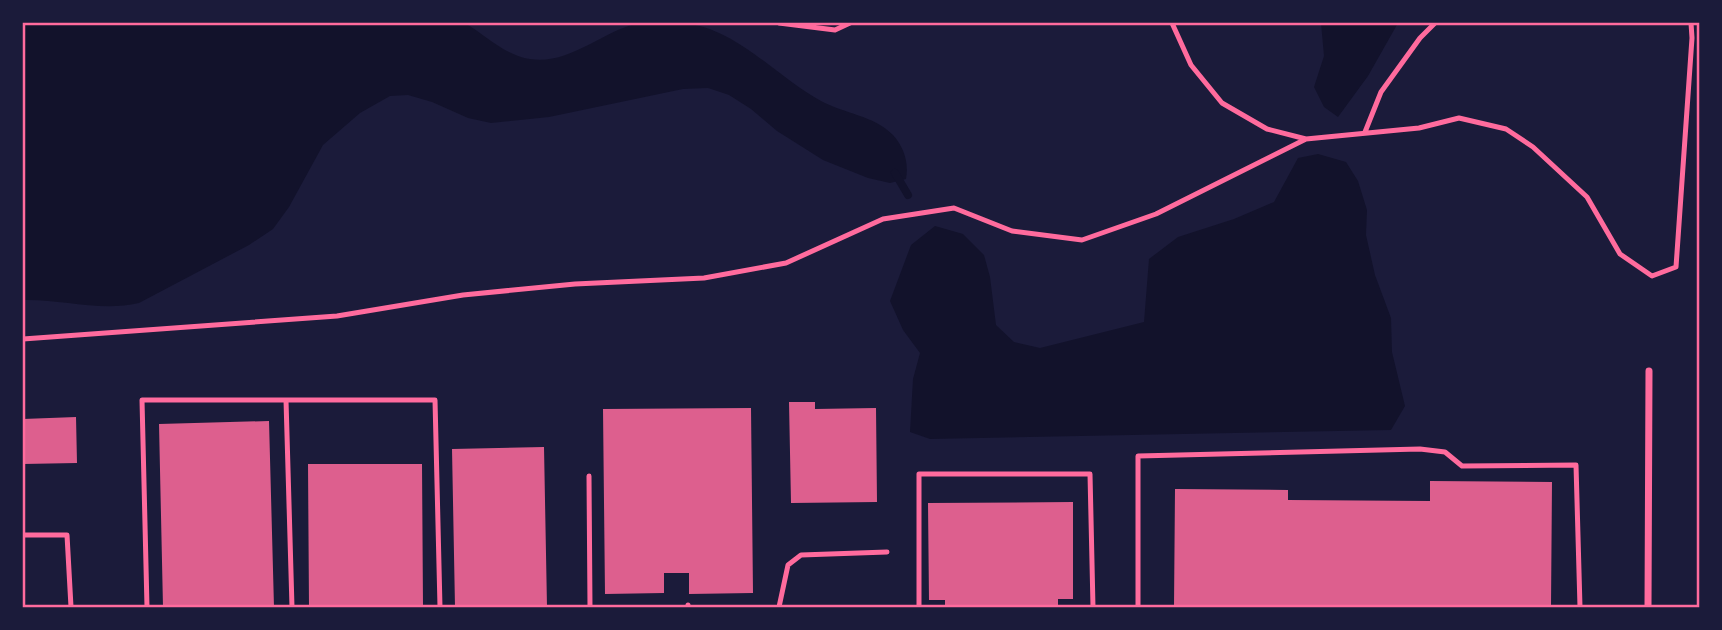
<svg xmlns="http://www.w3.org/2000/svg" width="1722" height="630" viewBox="0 0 1722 630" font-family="'Work Sans',sans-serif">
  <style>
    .water { fill: #12122b }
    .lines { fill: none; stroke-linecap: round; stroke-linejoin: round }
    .stream { stroke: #12122b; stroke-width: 8 }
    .building { fill: #dd5f8e }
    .service { stroke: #ff6b9d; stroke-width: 5 }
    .minor { stroke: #ff6b9d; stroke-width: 7 }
    .neatline { fill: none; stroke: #ff6b9d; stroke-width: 2.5 }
  </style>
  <rect width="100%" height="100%" fill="#1b1b3a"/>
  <path class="water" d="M 23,23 L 465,23 C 485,35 506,56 530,59 C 569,65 600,33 635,24 C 648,20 669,22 683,23 C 737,28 775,76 821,101 C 845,114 873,115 893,135 C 904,147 909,163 906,179 L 890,183 L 868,178 L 823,160 L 777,131 L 751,109 L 729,95 L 708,88 L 683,89 L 549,117 L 491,123 L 468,118 L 432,102 L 408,95 L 390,96 L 360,113 L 323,145 L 289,207 L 273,229 L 249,245 L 139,303 C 100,312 62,299 23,300 Z
    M 1321,23 L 1398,23 L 1368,76 L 1338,117 L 1324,107 L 1314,87 L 1324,56 Z
    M 1318,154 L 1346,162 L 1358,181 L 1367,210 L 1366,235 L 1375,275 L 1391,318 L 1392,352 L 1405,406 L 1391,430 L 930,439 L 910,432 L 913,379 L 920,353 L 903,330 L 890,301 L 911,245 L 935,226 L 963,234 L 984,255 L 990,277 L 996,325 L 1014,342 L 1040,348 L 1144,322 L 1149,259 L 1178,237 L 1234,219 L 1274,202 L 1298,158 Z"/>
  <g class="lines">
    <path class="stream" d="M 895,173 L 908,195"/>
  </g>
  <path class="building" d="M 789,402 L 815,402 L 815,409 L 876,408 L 877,502 L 791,503 Z
    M 751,408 L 753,593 L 689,594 L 689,573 L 664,573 L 664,593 L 605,594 L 603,409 Z
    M 76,417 L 77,463 L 23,464 L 23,419 Z
    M 269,421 L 274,607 L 163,607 L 159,424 Z
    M 544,447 L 547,607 L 455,607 L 452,449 Z
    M 308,464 L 422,464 L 423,606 L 309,607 Z
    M 1430,481 L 1552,482 L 1551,607 L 1174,607 L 1175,489 L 1288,490 L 1288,500 L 1430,501 Z
    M 1073,502 L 1073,599 L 1058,599 L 1058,607 L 945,607 L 945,600 L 929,600 L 928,503 Z"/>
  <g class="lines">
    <path class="service" d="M 779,23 L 835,30 L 850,23
      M 1172,23 L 1191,65 L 1222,103 L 1267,129 L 1306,139 L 1419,128 L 1459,118 L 1506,129 L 1533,147 L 1587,197 L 1620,254 L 1652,276 L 1676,267 L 1692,38 L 1691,23
      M 1365,132 L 1381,92 L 1420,38 L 1435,23
      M 23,339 L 337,316 L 463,295 L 575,284 L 704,278 L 786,263 L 883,219 L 954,208 L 1012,231 L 1082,240 L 1156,214 L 1306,139
      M 286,400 L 292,607
      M 589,476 L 590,607
      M 23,535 L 67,535 L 71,607
      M 688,605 L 688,607
      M 147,607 L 142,400 L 435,400 L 440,607
      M 779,607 L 788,565 L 801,555 L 887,552
      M 919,607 L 919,474 L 1090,474 L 1093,607
      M 1138,607 L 1138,456 L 1420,449 L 1445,452 L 1462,466 L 1576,465 L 1580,607"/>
    <path class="minor" d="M 1648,607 L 1649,371"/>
  </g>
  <rect width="1722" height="630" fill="none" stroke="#1b1b3a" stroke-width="49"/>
  <rect x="24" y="24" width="1674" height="582" class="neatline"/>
</svg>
